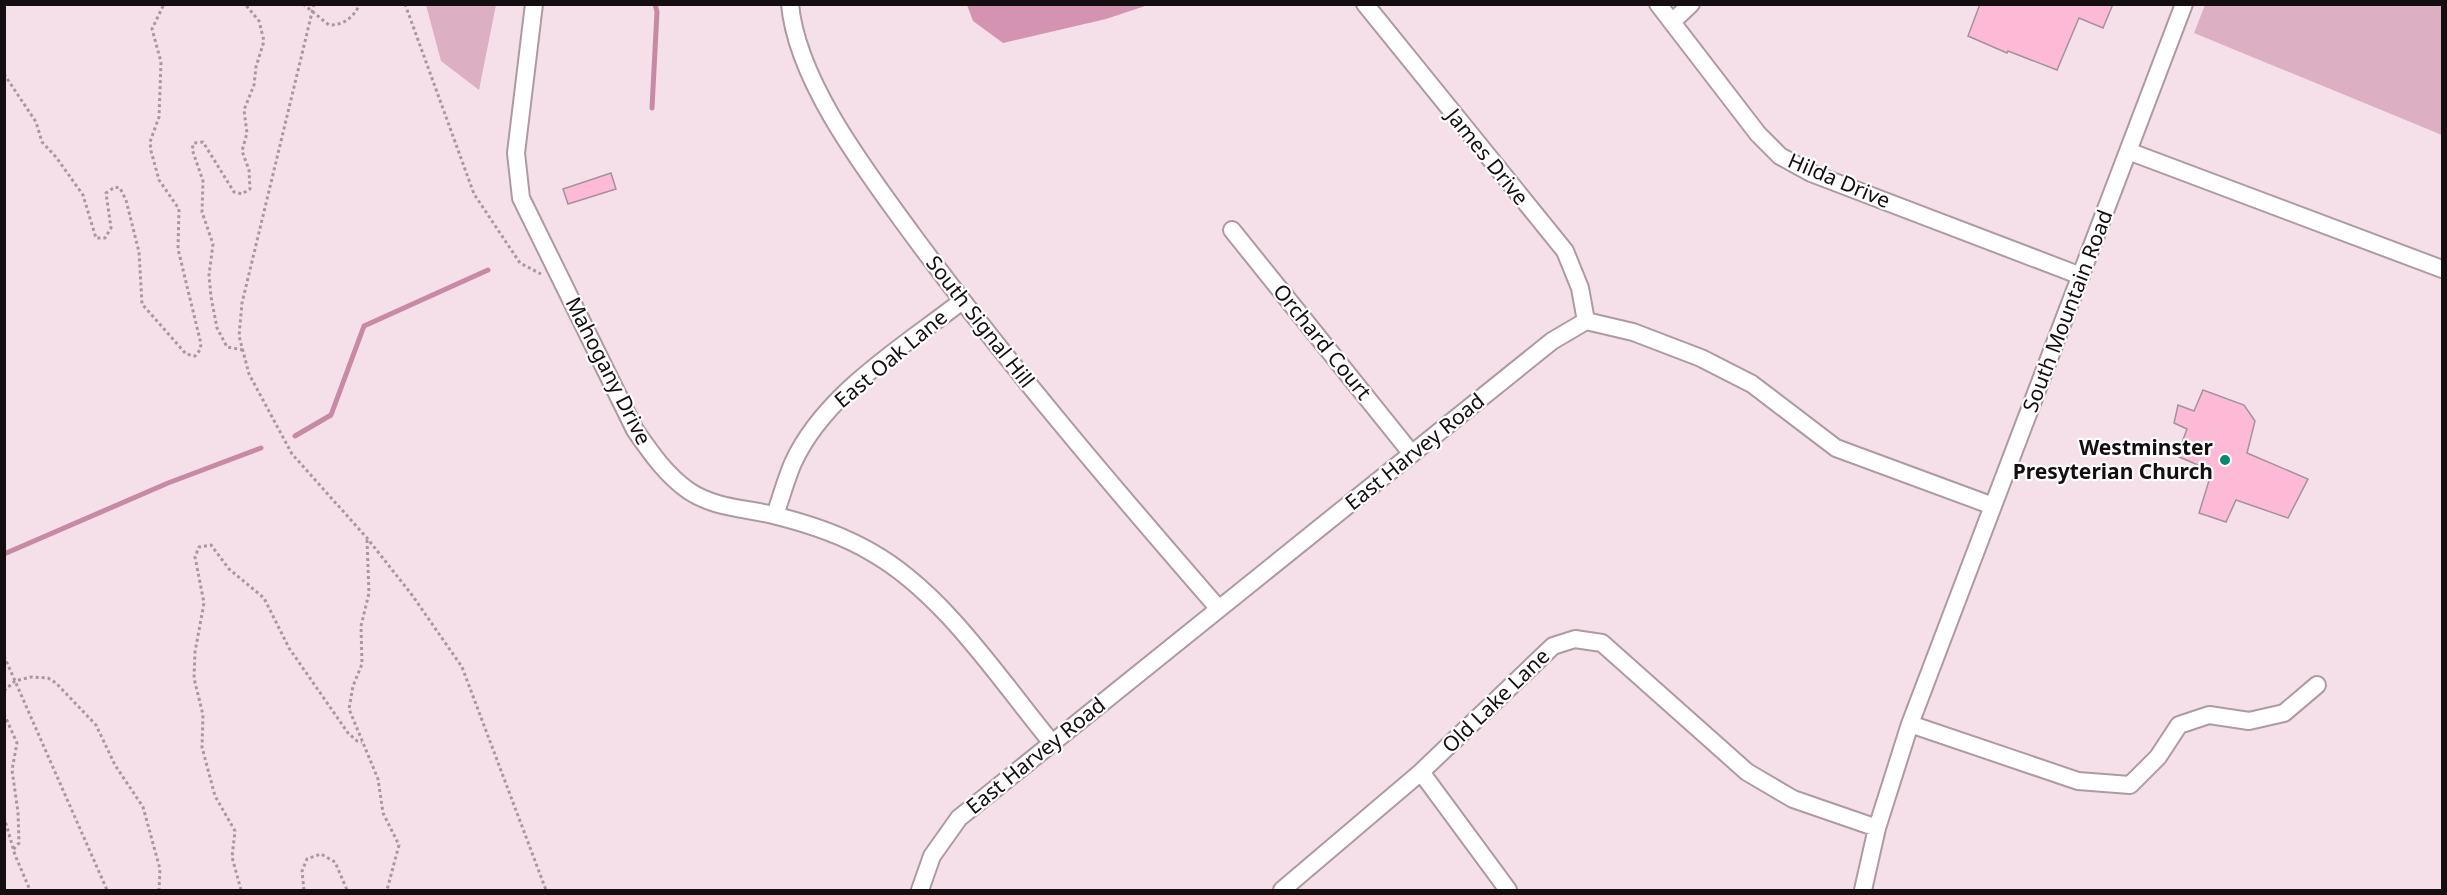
<svg xmlns="http://www.w3.org/2000/svg" width="2447" height="895" viewBox="0 0 2447 895" font-family="'Noto Sans',sans-serif">
  <style>
    .green { fill: #ddafc2 }
    .forest { fill: #d494b1 }
    .lines { fill: none; stroke-linecap: round; stroke-linejoin: round }
    .stream { stroke: #c889a5; stroke-width: 5 }
    .building { fill: #fdbad7; stroke: #a49199; stroke-width: 1.5 }
    .minor-casing { stroke: #ae9aa2; stroke-width: 20 }
    .path { stroke: #a8979e; stroke-width: 3; stroke-dasharray: 3 3; stroke-linecap: butt }
    .minor { stroke: #fff; stroke-width: 16 }
    .poi-dot { fill: #07896d; stroke: #fff; stroke-width: 2 }
    .labels { text-anchor: middle; stroke-width: 4.5; stroke-linejoin: round; paint-order: stroke }
    .street-label { font-size: 21px; fill: #150e11; stroke: #fff }
    .poi-label { font-size: 21px; font-weight: bold; fill: #150e11; stroke: #fff; text-anchor: end }
  </style>
  <rect width="100%" height="100%" fill="#f5e0e9"/>
  <path class="green" d="M 426,5 L 496,5 L 479,90 L 441,61 Z
    M 2205,5 L 2442,5 L 2442,135 L 2194,33 Z"/>
  <path class="forest" d="M 967,5 L 967,4 L 1148,5 L 1106,19 L 1003,43 L 973,21 Z"/>
  <g class="lines">
    <path class="stream" d="M 652,108 L 657,12 L 655,4
      M 295,436 L 331,415 L 364,326 L 488,270
      M 4,554 L 168,483 L 261,448"/>
  </g>
  <path class="building" d="M 1980,4 L 2113,4 L 2103,28 L 2079,18 L 2057,70 L 2008,51 L 2007,53 L 1968,36 Z
    M 611,173 L 616,189 L 568,204 L 563,189 Z
    M 2203,390 L 2244,405 L 2255,421 L 2247,453 L 2308,479 L 2288,518 L 2236,500 L 2226,522 L 2199,513 L 2212,471 L 2177,456 L 2187,429 L 2174,423 L 2178,405 L 2194,411 Z"/>
  <g class="lines">
    <defs>
      <path id="minor" d="M 534,4 L 516,153 L 521,198 L 635,430 C 651,453 666,475 689,491 C 716,509 748,508 777,516 C 809,524 842,535 871,552 C 944,593 999,679 1052,743
        M 790,4 C 797,82 867,172 912,234 C 1008,364 1113,487 1219,609
        M 1365,4 L 1565,251 L 1580,288 L 1586,321
        M 1658,4 L 1758,134 L 1780,156 L 1811,173 L 2081,276
        M 1672,22 L 1691,4
        M 2128,151 L 2442,269
        M 1232,230 L 1412,454
        M 775,515 C 781,498 786,479 793,463 C 824,394 904,346 962,301
        M 1910,724 L 2078,781 L 2130,785 L 2158,757 L 2179,725 L 2209,715 L 2249,721 L 2284,713 L 2317,685
        M 1421,772 L 1508,890
        M 920,890 L 932,856 L 959,818 L 1552,341 L 1586,321 L 1633,332 L 1701,358 L 1752,384 L 1836,448 L 1993,506
        M 1282,890 L 1421,772 L 1553,646 L 1575,639 L 1602,643 L 1747,772 L 1793,799 L 1877,828
        M 1863,890 L 1877,828 L 1910,724 L 2184,4"/>
    </defs>
    <use href="#minor" class="minor-casing"/>
    <path class="path" d="M 303,4 L 329,25 C 344,25 353,18 360,4
      M 314,4 L 242,303 L 239,336 L 249,374 L 292,454 L 367,538 L 412,595 L 462,667 L 546,890
      M 405,4 L 474,194 L 520,263 L 541,274
      M 4,74 L 36,122 L 42,142 L 56,157 L 83,195 L 96,238 L 105,238 L 111,228 L 106,193 L 115,187 L 120,188 L 126,200 L 139,252 L 142,304 L 186,354 L 195,356 L 200,350 L 201,344 L 178,249 L 179,209 L 159,180 L 151,151 L 150,142 L 159,117 L 161,62 L 152,29 L 164,4
      M 243,350 L 227,347 L 217,328 L 211,297 L 209,275 L 213,244 L 202,212 L 203,181 L 192,149 L 194,143 L 203,142 L 234,192 L 242,194 L 250,189 L 249,170 L 242,151 L 247,133 L 244,110 L 254,85 L 256,67 L 264,41 L 259,21 L 245,4
      M 367,540 L 369,593 L 361,626 L 362,664 L 353,686 L 349,709 L 378,779 L 383,813 L 399,845 L 387,890
      M 4,656 L 107,890
      M 4,691 L 15,681 L 31,677 L 48,678 L 56,683 L 96,725 L 115,765 L 143,807 L 160,869 L 159,890
      M 4,714 L 17,743 L 12,770 L 18,812 L 19,843 L 13,850
      M 4,817 L 15,855 L 30,890
      M 241,890 L 232,857 L 235,831 L 215,796 L 207,766 L 202,747 L 203,715 L 194,678 L 195,652 L 204,603 L 195,557 L 199,547 L 211,545 L 229,569 L 264,598 L 289,648 L 348,733 L 357,741 L 362,742
      M 304,890 L 302,871 L 307,859 L 321,854 L 335,862 L 347,890"/>
    <use href="#minor" class="minor"/>
  </g>
  <circle class="poi-dot" cx="2225" cy="460" r="6"/>
  <g class="labels">
    <g class="street-label">
      <text transform="translate(1487 157) rotate(51)" y="7">James Drive</text>
      <text transform="translate(1839 181) rotate(23)" y="7">Hilda Drive</text>
      <text transform="translate(2068 311) rotate(-69)" y="7">South Mountain Road</text>
      <text transform="translate(980 322) rotate(52)" y="7">South Signal Hill</text>
      <text transform="translate(1322 342) rotate(51)" y="7">Orchard Court</text>
      <text transform="translate(891 359) rotate(-40)" y="7">East Oak Lane</text>
      <text transform="translate(608 371) rotate(63)" y="7">Mahogany Drive</text>
      <text transform="translate(1415 452) rotate(-39)" y="7">East Harvey Road</text>
      <text transform="translate(1496 701) rotate(-44)" y="7">Old Lake Lane</text>
      <text transform="translate(1036 756) rotate(-39)" y="7">East Harvey Road</text>
    </g>
    <g class="poi-label">
      <text x="2213" y="455">Westminster<tspan x="2213" dy="24">Presyterian Church</tspan></text>
    </g>
  </g>
  <rect width="2447" height="895" fill="none" stroke="#150e11" stroke-width="12"/>
</svg>
